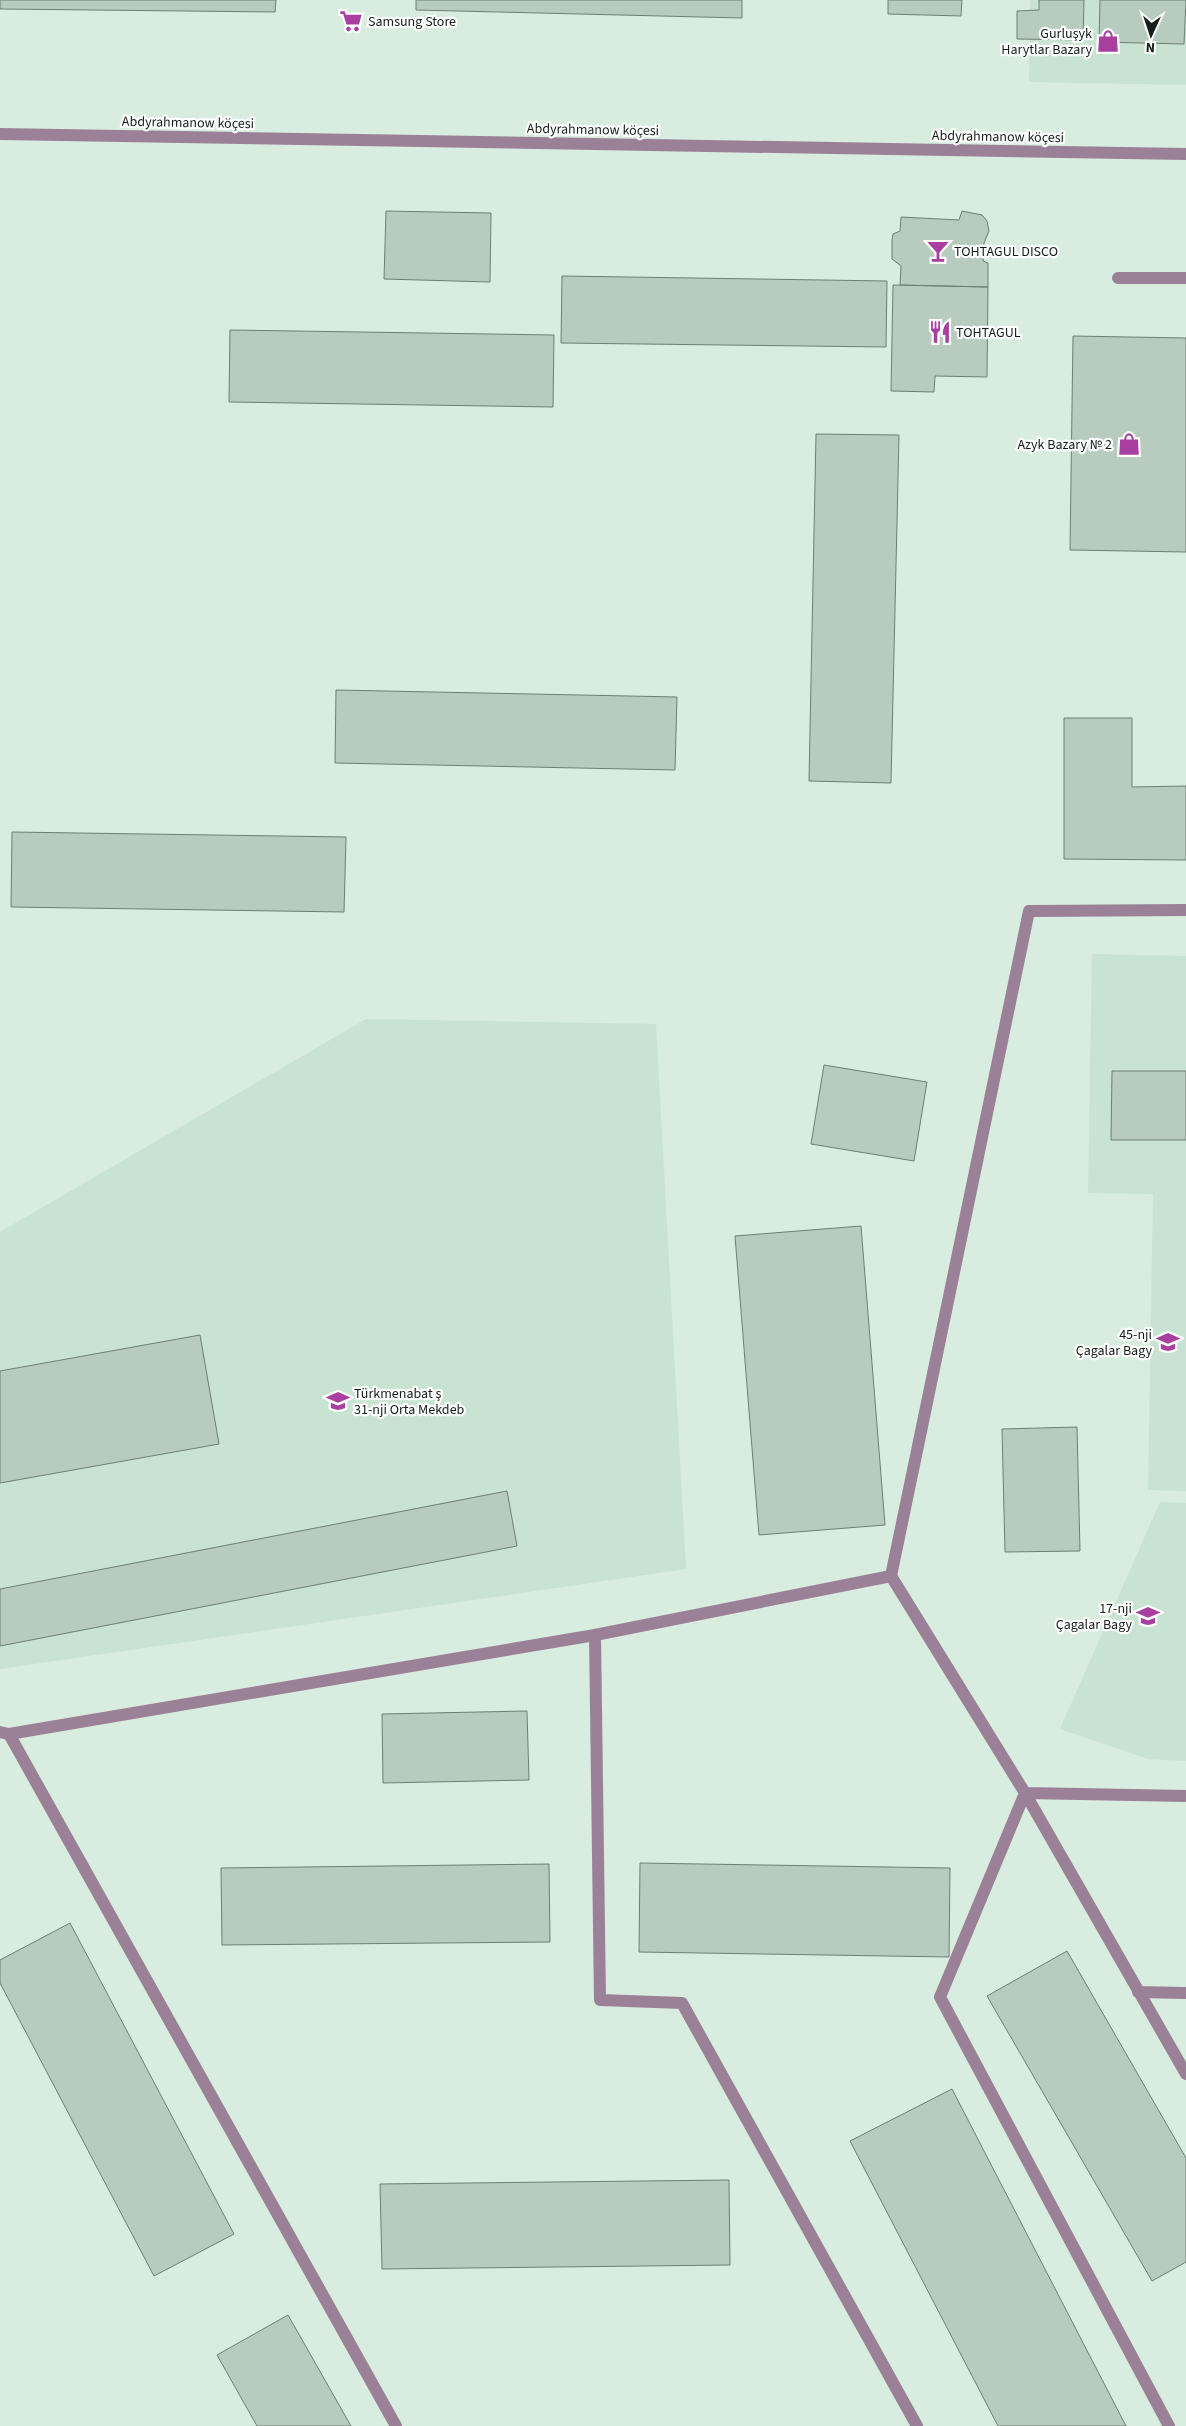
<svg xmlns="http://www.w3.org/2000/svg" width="1186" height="2426" viewBox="0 0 1186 2426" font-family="'Source Sans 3',sans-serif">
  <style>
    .built { fill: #c8e3d2 }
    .building { fill: #b7cbbe; stroke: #6d7f73 }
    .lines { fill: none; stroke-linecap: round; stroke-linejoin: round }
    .lane { stroke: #9b8197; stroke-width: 12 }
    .street { stroke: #9b8197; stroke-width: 12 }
    .labels { text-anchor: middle; stroke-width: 4.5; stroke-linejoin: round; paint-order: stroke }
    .poi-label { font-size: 14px; fill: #171e1a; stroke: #fff; text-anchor: start }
    .street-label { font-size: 14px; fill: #171e1a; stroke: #fff }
  </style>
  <rect width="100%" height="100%" fill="#d8ecdf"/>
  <path class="built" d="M 1030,0 L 1186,0 L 1186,85 L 1029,82 Z
    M 1092,954 L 1186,956 L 1186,1491 L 1148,1490 L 1153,1194 L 1088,1193 Z
    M 366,1019 L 656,1024 L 686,1569 L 0,1669 L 0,1232 Z
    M 1160,1502 L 1186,1503 L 1186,1761 L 1148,1759 L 1060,1729 Z"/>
  <path class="building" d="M 0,0 L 276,0 L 275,12 L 0,9 Z
    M 416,0 L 742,0 L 742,18 L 416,10 Z
    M 888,0 L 962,0 L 961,16 L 888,14 Z
    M 1039,0 L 1084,0 L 1083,40 L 1017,39 L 1017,11 L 1039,10 Z
    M 1100,0 L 1186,0 L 1184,44 L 1099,42 Z
    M 386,211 L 491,213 L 490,282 L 384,279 Z
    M 962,211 L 982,215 L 987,221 L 989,231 L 984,243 L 983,261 L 988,263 L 988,287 L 900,285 L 901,266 L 892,259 L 892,240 L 893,234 L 900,231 L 901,217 L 959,220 Z
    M 562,276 L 887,281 L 886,347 L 561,343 Z
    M 893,285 L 988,287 L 987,377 L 935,376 L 934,392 L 891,391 Z
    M 230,330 L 554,335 L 553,407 L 229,402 Z
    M 1073,336 L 1186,338 L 1186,552 L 1070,550 Z
    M 816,434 L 899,435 L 891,783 L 809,781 Z
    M 336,690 L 677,697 L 675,770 L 335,763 Z
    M 1064,718 L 1132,718 L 1132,787 L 1186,786 L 1186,860 L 1064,859 Z
    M 12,832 L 346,837 L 344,912 L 11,907 Z
    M 824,1065 L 927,1082 L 914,1161 L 811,1144 Z
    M 1112,1071 L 1186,1071 L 1186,1140 L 1111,1140 Z
    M 861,1226 L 885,1525 L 759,1535 L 735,1236 Z
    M 200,1335 L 219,1444 L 0,1483 L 0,1371 Z
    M 1077,1427 L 1080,1551 L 1005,1552 L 1002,1429 Z
    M 507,1491 L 517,1546 L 0,1646 L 0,1589 Z
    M 527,1711 L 529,1780 L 383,1783 L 382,1714 Z
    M 640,1863 L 950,1868 L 949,1957 L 639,1952 Z
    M 549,1864 L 550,1942 L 222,1945 L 221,1868 Z
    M 70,1923 L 234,2234 L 154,2276 L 0,1983 L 0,1960 Z
    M 1067,1951 L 1186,2158 L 1186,2262 L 1152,2281 L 987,1996 Z
    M 952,2089 L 1126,2426 L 998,2426 L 850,2141 Z
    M 729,2180 L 730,2265 L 382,2269 L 380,2184 Z
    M 288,2315 L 351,2426 L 257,2426 L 217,2355 Z"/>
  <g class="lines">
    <path class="lane" d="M 1118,278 L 1186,278
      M 1186,910 L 1029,911 L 891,1576 L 1025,1793 L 1186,1796
      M 891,1576 L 595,1635 L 600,2000 L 682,2003 L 917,2426
      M 0,1732 L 9,1734 L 396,2426
      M 9,1734 L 595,1635
      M 1025,1793 L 940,1997 L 1169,2426
      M 1025,1793 L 1186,2074
      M 1138,1992 L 1186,1993"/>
    <path class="street" d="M 0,134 L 1186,154"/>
  </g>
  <defs>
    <symbol id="supermarket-bare" viewBox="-9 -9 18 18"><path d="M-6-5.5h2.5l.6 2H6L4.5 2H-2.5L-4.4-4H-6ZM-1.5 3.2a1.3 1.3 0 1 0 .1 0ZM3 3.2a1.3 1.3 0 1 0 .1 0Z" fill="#a83fa0" stroke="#fff" stroke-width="2.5" paint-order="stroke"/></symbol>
    <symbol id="shop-bare" viewBox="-9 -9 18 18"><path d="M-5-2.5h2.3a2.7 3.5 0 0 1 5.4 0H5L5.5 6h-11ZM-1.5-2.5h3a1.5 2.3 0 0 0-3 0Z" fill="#a83fa0" stroke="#fff" stroke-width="2.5" paint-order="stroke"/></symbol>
    <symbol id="bar-bare" viewBox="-9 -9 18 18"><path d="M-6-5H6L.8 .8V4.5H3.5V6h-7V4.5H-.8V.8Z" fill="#a83fa0" stroke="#fff" stroke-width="2.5" paint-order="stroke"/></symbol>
    <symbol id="restaurant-bare" viewBox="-9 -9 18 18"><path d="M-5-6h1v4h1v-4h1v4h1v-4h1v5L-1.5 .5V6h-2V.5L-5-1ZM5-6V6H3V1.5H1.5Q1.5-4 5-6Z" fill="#a83fa0" stroke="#fff" stroke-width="2.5" paint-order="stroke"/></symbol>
    <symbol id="school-bare" viewBox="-9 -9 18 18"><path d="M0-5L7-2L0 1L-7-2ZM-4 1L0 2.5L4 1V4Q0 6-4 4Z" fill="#a83fa0" stroke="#fff" stroke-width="2.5" paint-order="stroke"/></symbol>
  </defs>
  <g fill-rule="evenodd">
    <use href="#supermarket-bare" x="335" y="5" width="32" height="32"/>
    <use href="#shop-bare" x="1092" y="25" width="32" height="32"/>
    <use href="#bar-bare" x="922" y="235" width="32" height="32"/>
    <use href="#restaurant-bare" x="924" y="316" width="32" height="32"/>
    <use href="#shop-bare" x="1113" y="428" width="32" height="32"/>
    <use href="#school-bare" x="1152" y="1326" width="32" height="32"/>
    <use href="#school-bare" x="322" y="1385" width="32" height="32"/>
    <use href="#school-bare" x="1132" y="1600" width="32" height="32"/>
  </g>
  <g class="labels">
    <g class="poi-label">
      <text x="368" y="26">Samsung Store</text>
      <text x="1092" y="38" text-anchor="end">Gurluşyk<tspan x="1092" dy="16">Harytlar Bazary</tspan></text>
      <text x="954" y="256">TOHTAGUL DISCO</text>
      <text x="956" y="337">TOHTAGUL</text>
      <text x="1112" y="449" text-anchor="end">Azyk Bazary № 2</text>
      <text x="1152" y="1339" text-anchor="end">45-nji<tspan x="1152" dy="16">Çagalar Bagy</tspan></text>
      <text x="354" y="1398">Türkmenabat ş<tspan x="354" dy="16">31-nji Orta Mekdeb</tspan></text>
      <text x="1132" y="1613" text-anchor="end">17-nji<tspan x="1132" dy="16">Çagalar Bagy</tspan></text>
    </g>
    <g class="street-label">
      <text transform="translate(188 122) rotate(1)" y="5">Abdyrahmanow köçesi</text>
      <text transform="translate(593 129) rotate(1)" y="5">Abdyrahmanow köçesi</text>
      <text transform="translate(998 136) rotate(1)" y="5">Abdyrahmanow köçesi</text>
    </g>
  </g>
  <g transform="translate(1151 35) rotate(183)" stroke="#ffffff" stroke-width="4" paint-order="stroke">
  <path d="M0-4L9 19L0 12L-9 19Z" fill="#171e1a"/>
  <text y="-8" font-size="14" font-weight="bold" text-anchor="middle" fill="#171e1a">N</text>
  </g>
</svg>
